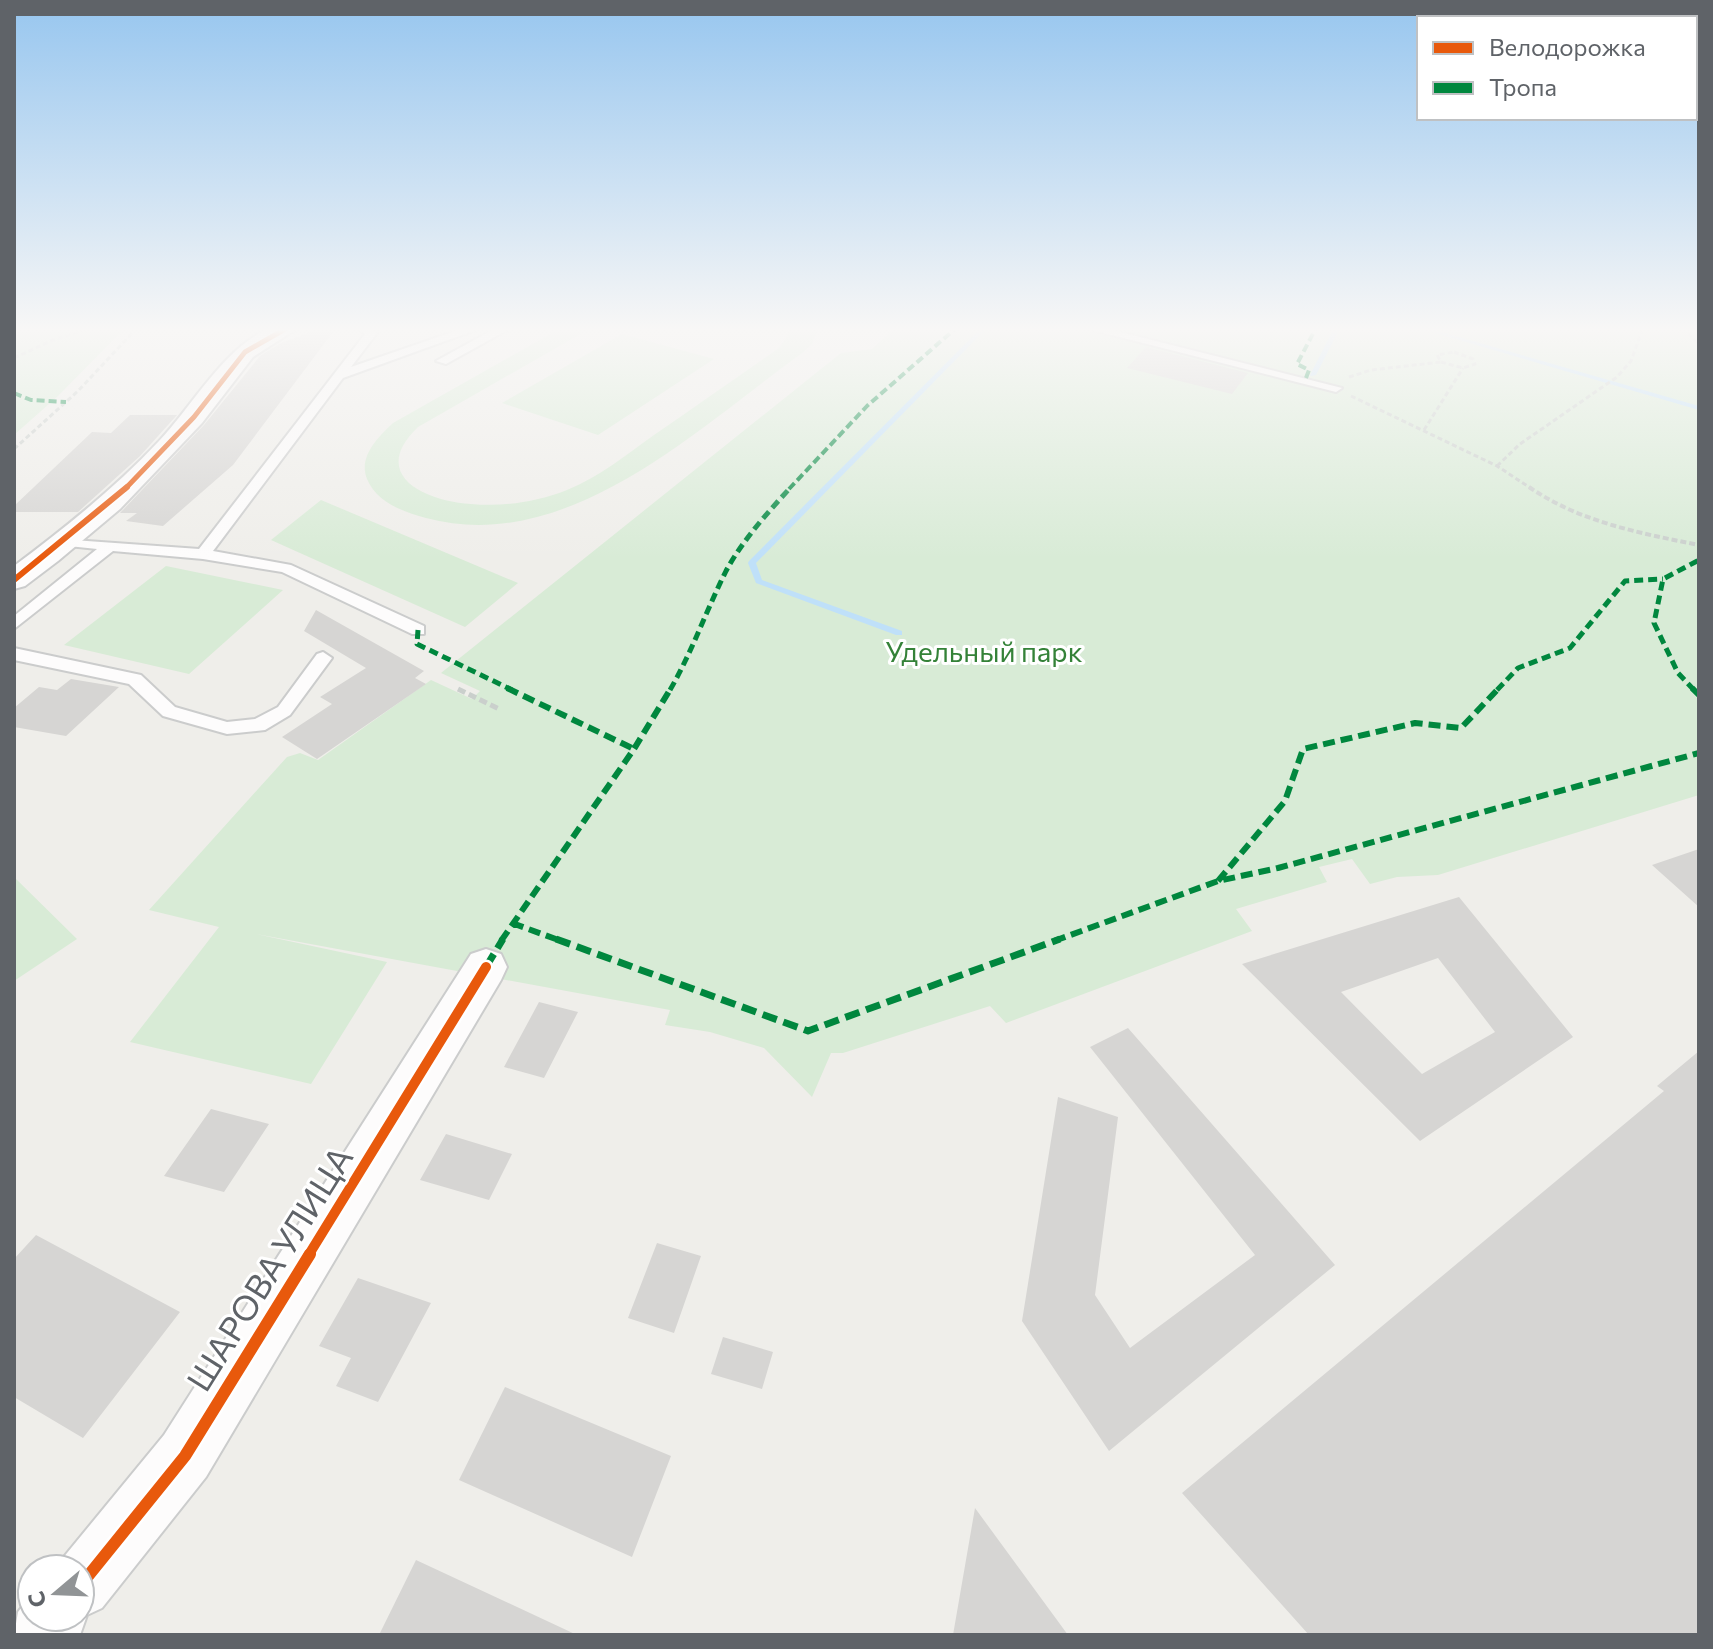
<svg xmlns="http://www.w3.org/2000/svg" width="1713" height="1649" viewBox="0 0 1713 1649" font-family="Commissioner,sans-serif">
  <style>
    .green { fill: #d8ebd6 }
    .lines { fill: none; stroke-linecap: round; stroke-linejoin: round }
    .stream { fill: #bfe0f9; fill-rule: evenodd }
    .building { fill: #d6d5d3; fill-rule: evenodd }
    .lane-casing { stroke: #cbcccc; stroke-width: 4 }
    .street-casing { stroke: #cbcccc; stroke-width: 4 }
    .path-far2 { stroke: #cacfcc; stroke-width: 3; stroke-dasharray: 5 3; stroke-linecap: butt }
    .path-far1 { stroke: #cacfcc; stroke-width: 4; stroke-dasharray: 6 3; stroke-linecap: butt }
    .path { stroke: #cacfcc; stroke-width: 5; stroke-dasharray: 8 4; stroke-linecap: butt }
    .lane { fill: #fdfcfc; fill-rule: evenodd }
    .street { fill: #fdfcfc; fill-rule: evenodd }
    .quiet-far3 { stroke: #00873e; stroke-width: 4; stroke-dasharray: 8 4; stroke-linecap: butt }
    .quiet-far2 { stroke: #00873e; stroke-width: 5; stroke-dasharray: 9 5; stroke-linecap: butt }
    .quiet-far1 { stroke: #00873e; stroke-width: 6; stroke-dasharray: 12 6; stroke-linecap: butt }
    .quiet { stroke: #00873e; stroke-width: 7; stroke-dasharray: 15 7; stroke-linecap: butt }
    .cycleway-far3-casing { stroke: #fff; stroke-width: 8 }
    .cycleway-far2-casing { stroke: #fff; stroke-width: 10 }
    .cycleway-far1-casing { stroke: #fff; stroke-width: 15 }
    .cycleway-casing { stroke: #fff; stroke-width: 17 }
    .cycleway-far3 { stroke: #e8590c; stroke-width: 5 }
    .cycleway-far2 { stroke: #e8590c; stroke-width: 6 }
    .cycleway-far1 { stroke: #e8590c; stroke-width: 10 }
    .cycleway { stroke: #e8590c; stroke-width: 12 }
    .labels { text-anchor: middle; stroke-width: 6; stroke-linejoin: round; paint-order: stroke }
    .park-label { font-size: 28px; fill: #348238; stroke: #fff }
    .near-street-label { font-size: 34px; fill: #5f6368; stroke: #fff }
  </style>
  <rect width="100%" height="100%" fill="#efeeea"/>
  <path class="green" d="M 14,328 L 125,328 L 58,396 L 14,435 Z
    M 561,328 L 591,328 L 418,427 C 368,475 425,501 471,504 C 503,507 537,502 567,490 C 599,477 626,455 654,435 C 696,406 737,377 779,348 L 793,328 L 818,328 L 812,344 L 802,353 C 697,429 567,556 426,518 C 404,512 377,503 367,479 C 358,457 378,437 393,423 Z
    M 895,328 L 1699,328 L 1699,795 L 1438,875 L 1397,877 L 1370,884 L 1352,859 L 1319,867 L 1327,882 L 1236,909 L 1252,931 L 1006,1023 L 990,1006 L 843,1053 L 831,1053 L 812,1097 L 764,1048 L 710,1032 L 665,1025 L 670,1010 L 256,934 L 387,962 L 311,1084 L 130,1042 L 219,927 L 149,910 L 287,757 L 300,753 L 318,760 L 431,680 L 472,699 L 480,691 L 441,673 L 841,353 L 872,349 Z
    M 622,334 L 714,359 L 598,435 L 502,403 Z
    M 321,500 L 518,583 L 465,627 L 271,540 Z
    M 166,566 L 283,590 L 189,674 L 64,645 Z
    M 14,877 L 77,939 L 14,981 Z"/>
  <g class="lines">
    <path class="stream" d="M 981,328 L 987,328 L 756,563 L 762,580 L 902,631 L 902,635 L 896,635 L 756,583 L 748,563 L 749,561 Z
      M 1334,328 L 1340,328 L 1316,375 L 1311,376 L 1310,375 Z
      M 1418,328 L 1428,328 L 1699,406 L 1699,410 Z"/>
  </g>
  <path class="building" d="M 322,328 L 336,328 L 233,465 L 163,526 L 126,521 L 137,513 L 120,513 L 204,425 L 260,356 L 281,343 Z
    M 1146,347 L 1248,373 L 1232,394 L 1127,368 Z
    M 130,415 L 177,415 L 140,456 L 78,512 L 14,512 L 14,506 L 92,432 L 111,433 Z
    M 316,610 L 424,671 L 415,678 L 426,684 L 317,759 L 282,737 L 332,704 L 320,697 L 366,668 L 304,631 Z
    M 71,679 L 119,687 L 66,736 L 14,727 L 14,708 L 39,687 L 57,690 Z
    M 1699,849 L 1699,907 L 1652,865 Z
    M 1459,897 L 1573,1037 L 1420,1141 L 1242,964 ZM 1438,958 L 1495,1032 L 1422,1074 L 1341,992 Z
    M 539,1002 L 578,1012 L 544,1078 L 504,1067 Z
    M 1128,1028 L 1335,1265 L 1109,1451 L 1022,1321 L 1058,1097 L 1118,1117 L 1095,1295 L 1130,1348 L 1255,1255 L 1090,1047 Z
    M 1699,1051 L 1699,1635 L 1309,1635 L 1182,1493 L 1664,1091 L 1657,1086 Z
    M 211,1109 L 269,1124 L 224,1192 L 164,1176 Z
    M 446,1134 L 512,1154 L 489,1200 L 420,1180 Z
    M 36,1235 L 180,1312 L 83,1438 L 14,1397 L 14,1259 Z
    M 657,1243 L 701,1256 L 674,1333 L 628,1318 Z
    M 358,1278 L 431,1303 L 378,1402 L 336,1386 L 351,1358 L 319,1346 Z
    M 723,1337 L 773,1352 L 762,1389 L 711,1374 Z
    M 505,1387 L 671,1456 L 632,1557 L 459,1480 Z
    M 975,1508 L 1068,1635 L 953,1635 Z
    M 416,1560 L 577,1635 L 379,1635 Z"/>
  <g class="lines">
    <defs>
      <path id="lane" d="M 357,328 L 371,328 L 377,333 L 351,367 L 464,328 L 481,328 L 343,378 L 213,551 L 291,565 L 424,626 L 424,634 L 412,634 L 282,572 L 203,559 L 113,551 L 14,629 L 14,616 L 97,549 L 59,545 L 59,539 L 199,549 L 365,334 Z
        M 496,328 L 511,328 L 446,364 L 436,361 Z
        M 1084,328 L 1104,328 L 1342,388 L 1336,392 Z
        M 14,648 L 141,675 L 175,707 L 227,722 L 255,719 L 278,707 L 317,654 L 323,652 L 332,658 L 290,715 L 265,730 L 227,734 L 163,716 L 129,684 L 14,660 Z"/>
      <path id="street" d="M 269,328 L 298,328 L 253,357 L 202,423 L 120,509 L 58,561 L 25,586 L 14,589 L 14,566 C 65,528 115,488 159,441 C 194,404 222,350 269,328 Z
        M 486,949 L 501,954 L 507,967 L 501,980 L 206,1477 L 102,1608 L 87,1615 L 80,1635 L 14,1635 L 18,1612 L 32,1594 L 32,1617 L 80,1617 L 80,1569 L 55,1569 L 58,1564 L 164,1435 L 471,954 Z"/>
    </defs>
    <use href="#lane" class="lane-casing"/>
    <use href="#street" class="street-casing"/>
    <path class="path-far2" d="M 1682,328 L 1699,344
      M 1454,352 L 1473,359 L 1475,364 L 1463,368 L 1441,362 L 1437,355 Z
      M 14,358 L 55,339 L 93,328
      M 1349,377 L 1371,370 L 1441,362
      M 1351,396 L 1497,466 L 1532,489
      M 1424,430 L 1463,368
      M 14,449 L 78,391 L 137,328
      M 1497,466 L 1520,444 L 1617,377 L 1631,361 L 1643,328"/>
    <path class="path-far1" d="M 1529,487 C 1580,522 1639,533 1699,545"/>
    <path class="path" d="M 458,689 L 501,710"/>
    <use href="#lane" class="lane"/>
    <use href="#street" class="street"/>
    <path class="quiet-far3" d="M 1306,378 L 1309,370 L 1297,364 L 1316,328
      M 14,393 L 31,400 L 66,402
      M 789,489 L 867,406 L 956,328"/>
    <path class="quiet-far2" d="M 418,630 L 417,644 L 512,690
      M 670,690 C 692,652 706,611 726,571 C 742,541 768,512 791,487
      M 1497,690 L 1518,668 L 1570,648 L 1625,581 L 1663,579
      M 1694,690 L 1678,673 L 1654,623 L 1663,579 L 1699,560"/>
    <path class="quiet-far1" d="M 507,688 L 634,749
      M 1692,688 L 1699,695
      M 1218,881 L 1285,801 L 1303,749 L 1415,723 L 1461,728 L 1499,688
      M 512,923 L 561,941
      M 501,941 L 634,749 L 671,688
      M 1054,941 L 1218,881 L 1278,868 L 1699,753"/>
    <path class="quiet" d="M 556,939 L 808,1031 L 1060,939
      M 486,967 L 503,939"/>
    <defs>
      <path id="cycleway-far3" d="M 125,489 L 194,417 L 245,352 L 287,328"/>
      <path id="cycleway-far2" d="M 14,580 L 127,487"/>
      <path id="cycleway-far1" d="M 308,1256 L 486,967"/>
      <path id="cycleway" d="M 80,1586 L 185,1456 L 310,1254"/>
    </defs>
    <use href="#cycleway-far3" class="cycleway-far3-casing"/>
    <use href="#cycleway-far2" class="cycleway-far2-casing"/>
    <use href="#cycleway-far1" class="cycleway-far1-casing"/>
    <use href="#cycleway" class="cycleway-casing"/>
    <use href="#cycleway-far3" class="cycleway-far3"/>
    <use href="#cycleway-far2" class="cycleway-far2"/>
    <use href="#cycleway-far1" class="cycleway-far1"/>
    <use href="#cycleway" class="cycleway"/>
  </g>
  <linearGradient id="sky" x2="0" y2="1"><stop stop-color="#97c6ef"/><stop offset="0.59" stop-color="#f8f7f6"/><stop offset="1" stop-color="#f8f7f6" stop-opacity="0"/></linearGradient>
  <rect width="1713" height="559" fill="url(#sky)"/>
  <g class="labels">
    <g class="park-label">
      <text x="984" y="662">Удельный парк</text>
    </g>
    <g class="near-street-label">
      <text transform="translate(270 1269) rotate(-58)" y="12">ШАРОВА УЛИЦА</text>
    </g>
  </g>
  <rect width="1713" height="1649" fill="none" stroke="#5f6368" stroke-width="32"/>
  <rect x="1417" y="16" width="280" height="104" fill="#ffffff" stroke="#bfc1c3" stroke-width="2"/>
  <rect x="1433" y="42" width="40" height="12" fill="#e8590c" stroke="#bfc1c3" stroke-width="2"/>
  <text x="1489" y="56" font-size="24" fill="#5f6368">Велодорожка</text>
  <rect x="1433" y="82" width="40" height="12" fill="#00873e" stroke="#bfc1c3" stroke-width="2"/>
  <text x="1489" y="96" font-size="24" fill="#5f6368">Тропа</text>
  <g transform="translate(56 1593) rotate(251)"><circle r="38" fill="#ffffff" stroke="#bfc1c3" stroke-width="2"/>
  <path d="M0-6L14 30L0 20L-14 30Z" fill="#919496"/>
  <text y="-12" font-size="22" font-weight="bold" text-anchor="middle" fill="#5f6368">С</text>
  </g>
</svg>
